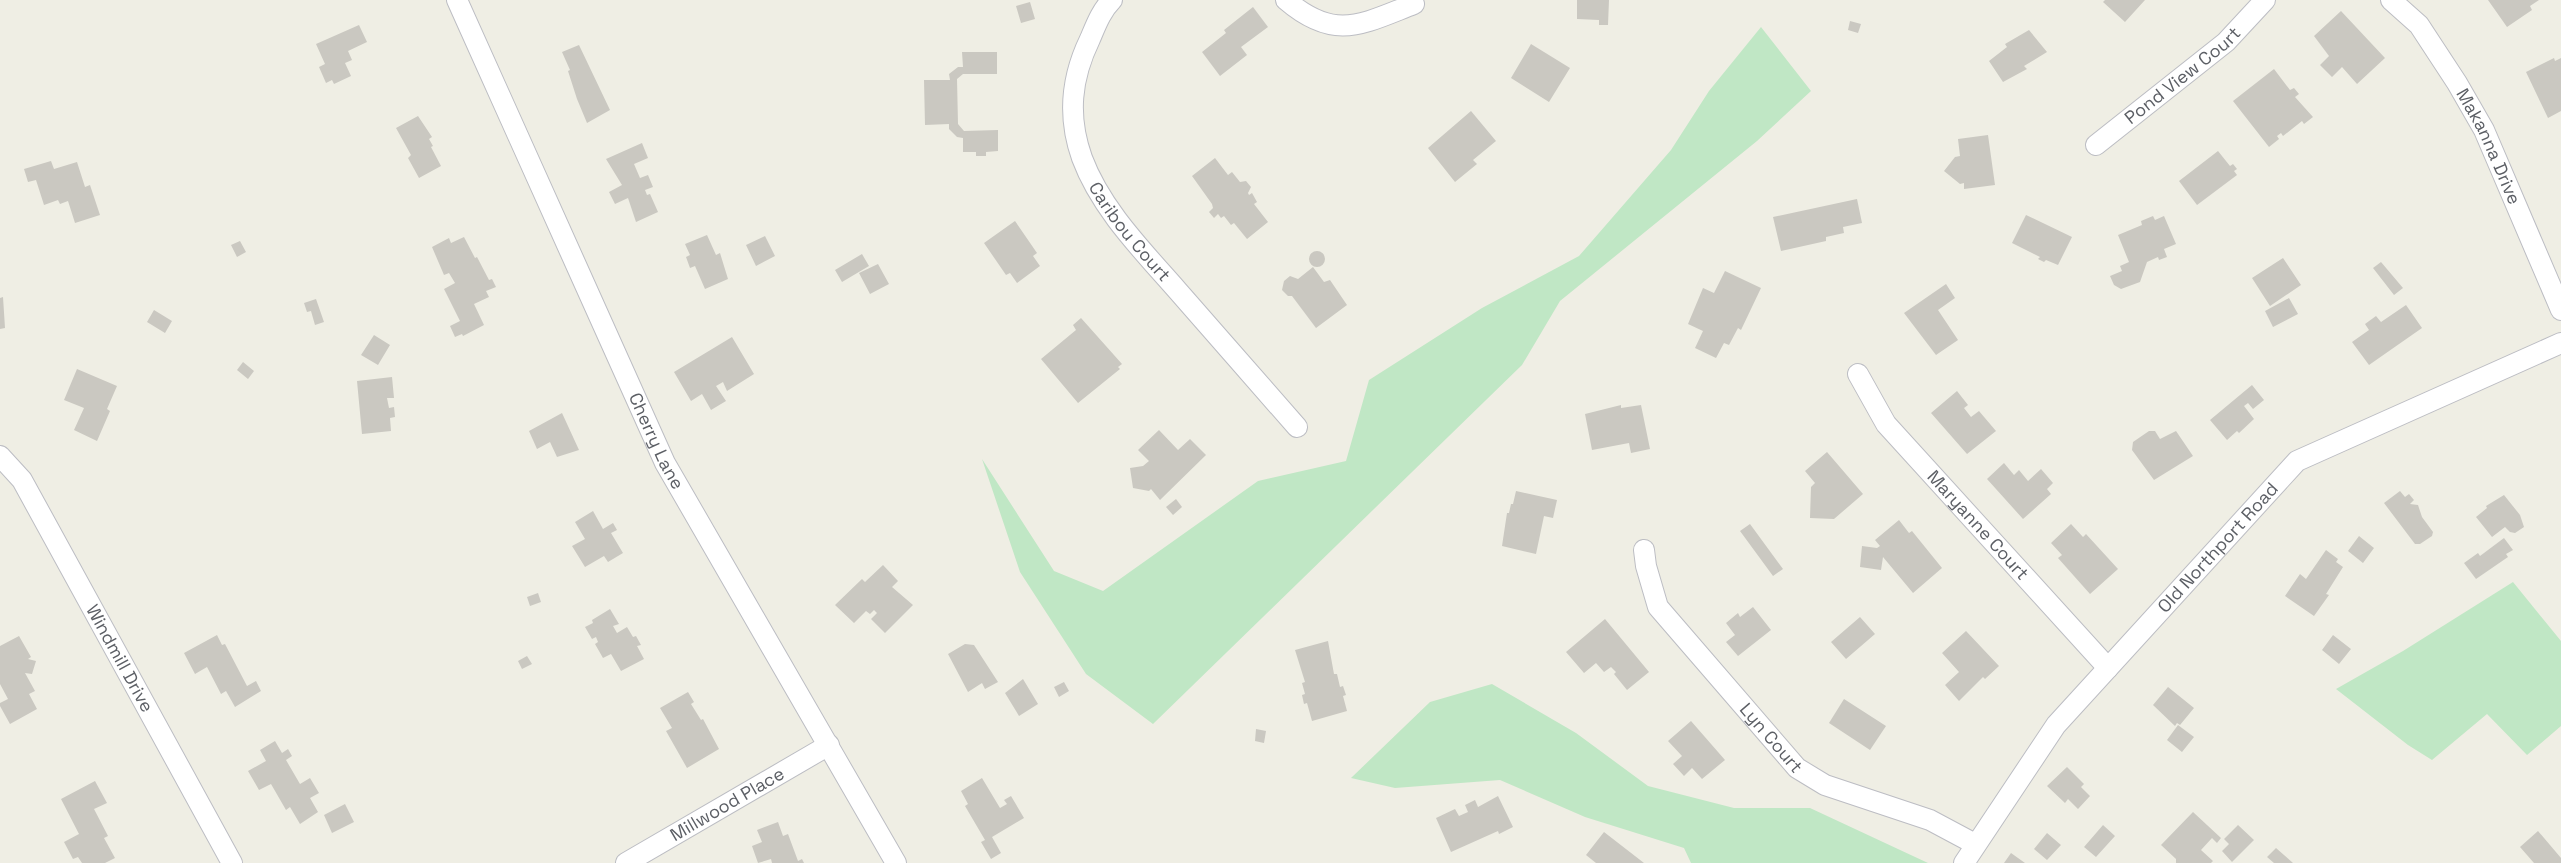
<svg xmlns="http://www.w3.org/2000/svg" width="2561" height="863" viewBox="0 0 2561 863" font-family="'Space Grotesk',sans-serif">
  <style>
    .green { fill: #c0e7c5 }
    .building { fill: #cac8c1 }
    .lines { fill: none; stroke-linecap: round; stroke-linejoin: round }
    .minor-casing { stroke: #bcbdc3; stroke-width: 22 }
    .minor { stroke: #fff; stroke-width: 20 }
    .labels { text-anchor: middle; stroke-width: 4.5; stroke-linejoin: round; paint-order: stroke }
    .street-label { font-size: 18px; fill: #5c5f65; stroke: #fff }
  </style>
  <rect width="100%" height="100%" fill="#efeee4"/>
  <path class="green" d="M 1761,27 L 1811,91 L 1757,141 L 1560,301 L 1522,365 L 1153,724 L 1086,674 L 1020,572 L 982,459 L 1054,571 L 1103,591 L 1258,481 L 1346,461 L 1369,380 L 1482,308 L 1579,256 L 1671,150 L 1709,91 Z
    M 2513,582 L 2561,641 L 2561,726 L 2527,755 L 2487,714 L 2432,760 L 2408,745 L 2336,689 L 2403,651 Z
    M 1492,684 L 1576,733 L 1648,786 L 1734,808 L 1810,808 L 1928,863 L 1691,863 L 1684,848 L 1585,817 L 1500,780 L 1395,788 L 1351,778 L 1430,702 Z"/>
  <path class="building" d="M 1577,0 L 1609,0 L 1608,25 L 1599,25 L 1599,20 L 1577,19 Z
    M 2105,0 L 2145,0 L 2125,22 L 2103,2 Z
    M 2488,0 L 2539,0 L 2530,6 L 2532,10 L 2507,27 Z
    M 1030,2 L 1035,19 L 1021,23 L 1016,6 Z
    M 1253,7 L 1268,27 L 1241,47 L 1247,55 L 1220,76 L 1202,52 L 1226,33 L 1224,30 Z
    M 2341,11 L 2385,58 L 2357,84 L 2342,67 L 2332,77 L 2320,65 L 2329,56 L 2314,36 Z
    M 1850,21 L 1861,24 L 1858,33 L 1848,30 Z
    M 359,25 L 367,42 L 348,51 L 352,60 L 345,63 L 351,76 L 334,84 L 332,80 L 326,83 L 319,67 L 325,64 L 316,44 Z
    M 2029,30 L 2047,52 L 2024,66 L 2027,69 L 2003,82 L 1989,61 L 2007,47 L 2005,44 Z
    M 1531,44 L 1570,68 L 1549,102 L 1511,78 Z
    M 579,45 L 610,110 L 587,123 L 577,99 L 568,71 L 570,70 L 562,52 Z
    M 962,52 L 997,52 L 997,74 L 963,74 L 957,79 L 958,124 L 964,131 L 998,130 L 998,151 L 986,152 L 986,156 L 976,156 L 976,152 L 963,152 L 963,138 L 957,137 L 949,129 L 949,124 L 925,125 L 924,80 L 950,80 L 949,74 L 958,67 L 963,67 Z
    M 2554,58 L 2555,61 L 2561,58 L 2561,111 L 2548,118 L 2526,72 Z
    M 2274,69 L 2290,90 L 2294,88 L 2299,94 L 2295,97 L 2313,117 L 2304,124 L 2302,121 L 2283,136 L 2281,133 L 2277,136 L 2279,139 L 2269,147 L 2233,101 Z
    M 1471,111 L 1496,141 L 1473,160 L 1477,164 L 1455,182 L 1428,148 Z
    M 418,116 L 432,137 L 429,139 L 433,146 L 431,147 L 441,166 L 419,178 L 408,158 L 411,155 L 396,128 Z
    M 1988,135 L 1995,185 L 1964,189 L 1964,183 L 1960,184 L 1944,171 L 1955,157 L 1960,156 L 1958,139 Z
    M 642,143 L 648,158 L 634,164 L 640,178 L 648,175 L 653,187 L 645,190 L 647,195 L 650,194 L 658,212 L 636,222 L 628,198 L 615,204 L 609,192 L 622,185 L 606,159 Z
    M 2218,151 L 2230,166 L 2233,164 L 2237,169 L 2234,171 L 2237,175 L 2197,205 L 2179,181 Z
    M 1215,158 L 1228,175 L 1232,172 L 1240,182 L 1246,181 L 1251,187 L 1248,193 L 1249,195 L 1252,193 L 1257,202 L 1254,204 L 1268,222 L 1247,239 L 1234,223 L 1231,225 L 1224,216 L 1221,218 L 1218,214 L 1214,218 L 1209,212 L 1213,208 L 1212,204 L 1192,176 Z
    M 51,161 L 54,169 L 77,162 L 85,187 L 90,185 L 100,215 L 75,223 L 68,201 L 60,204 L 58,200 L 44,205 L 36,180 L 28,182 L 24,169 Z
    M 1857,199 L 1862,223 L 1843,227 L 1844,233 L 1826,237 L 1826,241 L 1781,251 L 1773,217 Z
    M 2026,215 L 2072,237 L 2058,265 L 2046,260 L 2044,262 L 2038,259 L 2040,257 L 2012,243 Z
    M 2153,216 L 2155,220 L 2164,216 L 2176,244 L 2164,249 L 2167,257 L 2159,260 L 2158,257 L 2147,262 L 2140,282 L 2121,289 L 2114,285 L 2110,276 L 2122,271 L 2120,266 L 2129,262 L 2118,235 L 2142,225 L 2141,221 Z
    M 1015,221 L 1037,253 L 1033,256 L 1040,266 L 1017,283 L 1010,273 L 1006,275 L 984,243 Z
    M 707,235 L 716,255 L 720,253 L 728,279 L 705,289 L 695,266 L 690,268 L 686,257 L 690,255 L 685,244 Z
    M 765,236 L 775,256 L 756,266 L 746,245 Z
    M 464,237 L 475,258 L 477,257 L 489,280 L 492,279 L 496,287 L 486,291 L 489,297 L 474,304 L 484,325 L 463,336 L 462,334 L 455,337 L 450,326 L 460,321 L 444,289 L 455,283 L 449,273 L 444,275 L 432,247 L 449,238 L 451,243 Z
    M 240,241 L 246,252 L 237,257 L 231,245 Z
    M1309 259a8 8 0 1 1 16 0a8 8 0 1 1-16 0Z
    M 862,254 L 869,266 L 842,282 L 835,270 Z
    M 2283,258 L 2301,285 L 2270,306 L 2252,278 Z
    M 2381,262 L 2403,288 L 2394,295 L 2373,268 Z
    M 878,264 L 889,284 L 870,294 L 859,273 Z
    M 1313,267 L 1324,282 L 1330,280 L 1347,305 L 1316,328 L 1292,296 L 1288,296 L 1282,290 L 1284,281 L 1290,276 L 1298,279 Z
    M 1725,271 L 1761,288 L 1741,330 L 1738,328 L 1729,345 L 1724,343 L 1716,358 L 1695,348 L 1703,331 L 1688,324 L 1703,288 L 1714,293 Z
    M 1946,284 L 1955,298 L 1938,310 L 1958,340 L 1936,355 L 1904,313 Z
    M 3,297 L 5,328 L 0,329 L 0,298 Z
    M 2289,298 L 2298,314 L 2273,327 L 2265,311 Z
    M 316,299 L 324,322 L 315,325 L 311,311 L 307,312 L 304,303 Z
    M 2406,305 L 2422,328 L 2369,365 L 2352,342 L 2369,330 L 2365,324 L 2376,316 L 2381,322 Z
    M 154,310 L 172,321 L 165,333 L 147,322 Z
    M 1081,318 L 1122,364 L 1118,367 L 1120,369 L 1078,403 L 1041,359 L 1076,330 L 1073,325 Z
    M 374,335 L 390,345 L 378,365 L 361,355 Z
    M 732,337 L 754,374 L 727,391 L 723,382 L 716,386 L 726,401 L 711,410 L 702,394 L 691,401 L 674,372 Z
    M 243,362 L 254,371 L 248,379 L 237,370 Z
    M 77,369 L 117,386 L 107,409 L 110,411 L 97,441 L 74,430 L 84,408 L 64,400 Z
    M 392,377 L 394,398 L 387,398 L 389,408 L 394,407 L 395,417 L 390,418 L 391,431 L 362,434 L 357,381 Z
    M 2252,385 L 2264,400 L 2253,409 L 2248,403 L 2244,406 L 2254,419 L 2239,433 L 2237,431 L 2227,440 L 2210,420 Z
    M 1957,391 L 1968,405 L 1964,408 L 1971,417 L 1979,411 L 1996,431 L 1967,454 L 1931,413 Z
    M 1621,405 L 1621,408 L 1641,405 L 1650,449 L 1631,453 L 1629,443 L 1592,450 L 1585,414 Z
    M 562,413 L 579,450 L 557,457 L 550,442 L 537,449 L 529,431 Z
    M 1159,430 L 1178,450 L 1190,439 L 1206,455 L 1160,500 L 1151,489 L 1149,491 L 1133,488 L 1130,468 L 1143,466 L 1149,461 L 1138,450 Z
    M 2149,431 L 2155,431 L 2160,439 L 2176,431 L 2193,456 L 2154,480 L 2132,450 L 2133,442 Z
    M 1827,452 L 1863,494 L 1834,519 L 1810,518 L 1811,487 L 1815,483 L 1805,471 Z
    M 2004,463 L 2014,475 L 2019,470 L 2028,481 L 2041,469 L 2053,483 L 2047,489 L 2051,494 L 2023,519 L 1987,479 Z
    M 1516,491 L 1557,500 L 1553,518 L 1544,516 L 1536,554 L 1502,546 L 1507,513 L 1509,513 L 1511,504 L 1513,504 Z
    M 2400,491 L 2405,497 L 2409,494 L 2414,500 L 2410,504 L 2418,505 L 2422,517 L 2433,532 L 2432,536 L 2420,544 L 2415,544 L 2384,503 Z
    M 2504,495 L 2520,515 L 2524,527 L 2515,533 L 2510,532 L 2505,527 L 2492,537 L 2476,517 L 2487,508 L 2486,506 Z
    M 1176,499 L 1182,507 L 1173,515 L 1166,507 Z
    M 593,511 L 603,529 L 613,523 L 617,530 L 611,533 L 623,553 L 608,562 L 604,556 L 585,567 L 572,546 L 585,539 L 575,522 Z
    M 1899,520 L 1909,533 L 1912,531 L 1942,568 L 1913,593 L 1883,557 L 1881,570 L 1860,567 L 1862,546 L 1877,548 L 1880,546 L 1875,540 Z
    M 1750,524 L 1783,569 L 1773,576 L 1740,531 Z
    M 2071,524 L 2083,537 L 2086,534 L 2118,569 L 2090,594 L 2058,558 L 2062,555 L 2051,543 Z
    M 2359,536 L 2374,548 L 2363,563 L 2348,551 Z
    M 2504,538 L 2513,550 L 2506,554 L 2508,557 L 2476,579 L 2464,563 L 2478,553 L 2480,556 Z
    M 2326,550 L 2338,559 L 2336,562 L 2343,567 L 2326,594 L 2329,595 L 2314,616 L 2285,596 L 2300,574 L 2306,579 Z
    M 883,565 L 898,581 L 892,587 L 913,605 L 885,633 L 871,619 L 877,613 L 874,610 L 870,614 L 866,611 L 854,623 L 835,605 L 862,579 L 865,582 Z
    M 538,593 L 541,602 L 530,606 L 527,597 Z
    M 1753,607 L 1771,630 L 1738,656 L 1726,642 L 1735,635 L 1726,623 L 1738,613 L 1740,617 Z
    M 610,609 L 619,624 L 613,626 L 617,633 L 627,627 L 633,637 L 636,636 L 641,645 L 637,646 L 644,659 L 621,671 L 611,654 L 603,658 L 595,644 L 598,642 L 596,637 L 592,639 L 585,627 L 593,623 L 592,620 Z
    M 1860,617 L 1875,634 L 1846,659 L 1831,642 Z
    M 1605,619 L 1649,672 L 1627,690 L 1614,674 L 1616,672 L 1611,667 L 1604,672 L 1596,663 L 1584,673 L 1566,652 Z
    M 1966,631 L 1999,666 L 1985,679 L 1983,677 L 1959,701 L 1945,685 L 1959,672 L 1942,653 Z
    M 217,635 L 222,645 L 225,644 L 247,686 L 256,681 L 261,691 L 235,707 L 226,691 L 221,694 L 207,667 L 195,674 L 184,653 Z
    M 2333,635 L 2351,649 L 2339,664 L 2322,650 Z
    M 19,636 L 31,657 L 28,659 L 36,661 L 32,674 L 25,673 L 35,691 L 29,694 L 37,709 L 10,724 L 0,706 L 0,703 L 8,699 L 0,684 L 0,646 Z
    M 1328,641 L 1334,674 L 1337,674 L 1340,687 L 1343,686 L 1346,695 L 1343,696 L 1347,711 L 1312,721 L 1307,703 L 1304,704 L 1302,695 L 1305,694 L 1302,683 L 1305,682 L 1295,650 Z
    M 965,644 L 974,645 L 998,682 L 985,689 L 982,683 L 968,692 L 948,654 Z
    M 527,656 L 532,664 L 522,669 L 518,661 Z
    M 1023,679 L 1038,704 L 1019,716 L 1005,693 Z
    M 1064,682 L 1069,691 L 1059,697 L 1054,687 Z
    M 2168,687 L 2194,708 L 2180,725 L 2177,723 L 2175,726 L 2153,705 Z
    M 688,692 L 694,702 L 691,704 L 701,720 L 703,719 L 719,749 L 687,768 L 666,731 L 672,728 L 660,708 Z
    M 1844,699 L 1886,726 L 1870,750 L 1829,723 Z
    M 1691,721 L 1725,760 L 1702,779 L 1692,768 L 1684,776 L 1673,764 L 1682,756 L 1668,741 Z
    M 2178,725 L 2194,737 L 2182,752 L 2167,740 Z
    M 1256,729 L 1266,731 L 1264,743 L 1255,741 Z
    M 275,741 L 282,753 L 288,749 L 292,756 L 286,760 L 300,784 L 310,778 L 319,793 L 310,798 L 318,812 L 300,824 L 290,807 L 286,810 L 271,784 L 259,790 L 248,771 L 266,761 L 260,750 Z
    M 2067,767 L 2084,784 L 2081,787 L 2090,796 L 2078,809 L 2068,799 L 2065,803 L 2047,786 Z
    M 982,778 L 1000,808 L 1007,804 L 1004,800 L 1011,796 L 1024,818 L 992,837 L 1001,853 L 991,859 L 981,842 L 985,840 L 965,806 L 968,804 L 961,791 Z
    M 95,781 L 107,803 L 94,809 L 108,836 L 104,838 L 115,858 L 105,863 L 82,863 L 78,857 L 73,859 L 64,842 L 79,834 L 61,799 Z
    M 1498,796 L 1513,827 L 1499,834 L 1498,831 L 1451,852 L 1436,818 L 1455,809 L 1459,816 L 1468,812 L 1465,805 L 1475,800 L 1478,807 Z
    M 345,804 L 354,822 L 332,833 L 324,815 Z
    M 2193,812 L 2221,838 L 2217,843 L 2212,838 L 2201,850 L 2213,861 L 2211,863 L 2176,863 L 2176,859 L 2161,845 Z
    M 778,822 L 783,836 L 788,834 L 798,861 L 802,859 L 804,863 L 772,863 L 771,859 L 758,863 L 752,846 L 762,842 L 757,830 Z
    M 2103,825 L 2115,836 L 2096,857 L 2084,847 Z
    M 2238,825 L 2254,840 L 2232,862 L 2222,851 L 2229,844 L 2224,839 Z
    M 2538,831 L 2561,858 L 2561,863 L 2534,863 L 2520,847 Z
    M 1604,832 L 1644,863 L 1596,863 L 1586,855 Z
    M 2047,833 L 2061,845 L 2047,860 L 2034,849 Z
    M 2276,848 L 2293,863 L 2274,863 L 2267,857 Z
    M 2011,853 L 2025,863 L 2004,863 Z"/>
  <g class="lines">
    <defs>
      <g id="minor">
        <path id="s1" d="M 457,0 L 665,463 L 896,863"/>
        <path id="s2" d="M 1112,0 C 1101,11 1096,25 1090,39 C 1071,78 1067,116 1082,158 C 1101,209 1142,250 1177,290 C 1217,336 1257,381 1297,427"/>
        <path d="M 1286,0 C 1335,42 1362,24 1414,4"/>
        <path id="s3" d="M 2391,0 L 2419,25 L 2457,83 L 2484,130 L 2561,310"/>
        <path id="s4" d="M 2096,145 L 2226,42 L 2265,0"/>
        <path id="s5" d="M 1858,374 L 1886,424 L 2108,668"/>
        <path id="s6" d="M 0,456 L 22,480 L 232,863"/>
        <path id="s7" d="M 1644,550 L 1646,566 L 1658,607 L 1797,768 L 1825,785 L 1930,820 L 1975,844"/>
        <path id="s8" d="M 626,863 L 829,745"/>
        <path id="s9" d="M 1964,863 L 2056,725 L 2297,461 L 2561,343"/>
      </g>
    </defs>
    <use href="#minor" class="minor-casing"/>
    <use href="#minor" class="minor"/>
  </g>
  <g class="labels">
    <g class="street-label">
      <text dy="6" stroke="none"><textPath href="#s4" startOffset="111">Pond View Court</textPath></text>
      <text dy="6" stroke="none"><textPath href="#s3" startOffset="178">Makanna Drive</textPath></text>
      <text dy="6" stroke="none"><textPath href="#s2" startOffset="256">Caribou Court</textPath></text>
      <text dy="6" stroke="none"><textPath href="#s1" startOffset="484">Cherry Lane</textPath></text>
      <text dy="6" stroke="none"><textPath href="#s5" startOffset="194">Maryanne Court</textPath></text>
      <text dy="6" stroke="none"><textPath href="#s9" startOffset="406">Old Northport Road</textPath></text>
      <text dy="6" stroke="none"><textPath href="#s6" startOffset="236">Windmill Drive</textPath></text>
      <text dy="6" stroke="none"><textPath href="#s7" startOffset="232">Lyn Court</textPath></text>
      <text dy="6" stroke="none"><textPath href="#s8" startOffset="117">Millwood Place</textPath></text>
    </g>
  </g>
</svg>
